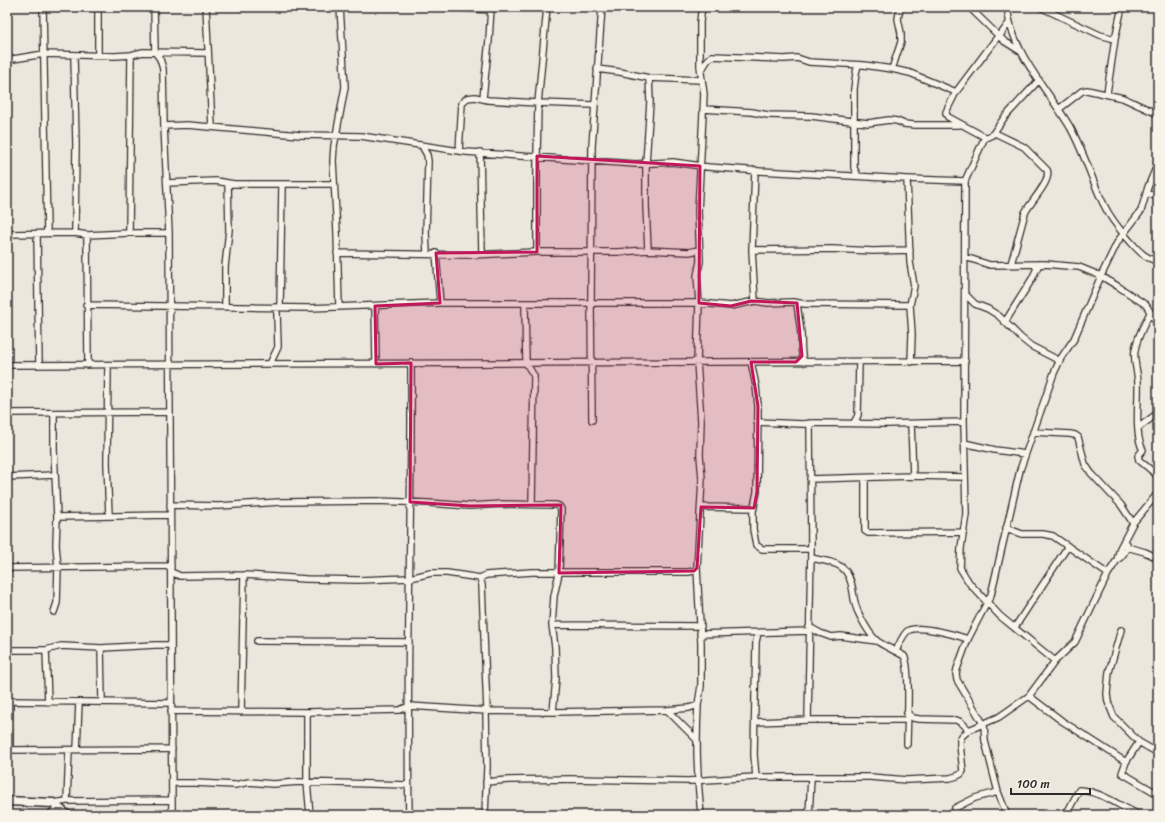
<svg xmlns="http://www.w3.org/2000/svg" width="1165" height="822" viewBox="0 0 1165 822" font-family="Sriracha,sans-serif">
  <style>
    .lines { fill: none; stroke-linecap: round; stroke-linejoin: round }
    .street-casing { stroke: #2b2b2b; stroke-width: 8 }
    .secondary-casing { stroke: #2b2b2b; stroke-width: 11 }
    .street { stroke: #f7f3e8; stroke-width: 5.5 }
    .secondary { stroke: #f7f3e8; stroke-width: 8 }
    .marked { fill: #c2185b; fill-opacity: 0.2; stroke: #c2185b; stroke-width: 3; stroke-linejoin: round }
  </style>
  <rect width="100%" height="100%" fill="#ebe7dd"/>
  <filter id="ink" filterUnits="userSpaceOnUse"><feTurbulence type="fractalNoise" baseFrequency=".025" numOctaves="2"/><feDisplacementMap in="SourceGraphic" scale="8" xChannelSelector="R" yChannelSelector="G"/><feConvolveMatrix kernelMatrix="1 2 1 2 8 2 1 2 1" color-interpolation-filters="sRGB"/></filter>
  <g filter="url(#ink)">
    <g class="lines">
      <defs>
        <path id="street" d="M 43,7 L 47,233
          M 154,7 L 155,52 L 160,59 L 163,69 L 164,126 L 169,233 L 172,815
          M 206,7 L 212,127
          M 445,7 L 491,10
          M 969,7 L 1004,41 L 1020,51
          M 1007,7 C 1012,54 1047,88 1070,127 C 1084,152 1091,178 1103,203 C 1109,216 1119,229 1129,240 C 1138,250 1144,258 1158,261
          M 1040,7 L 1100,35 L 1115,39
          M 1009,23 L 1001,34 L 999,35 L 956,92 L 946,112 L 946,114 L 948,117 L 985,137 L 965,181 L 964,422 L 966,514 L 961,548 L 960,568 L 970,584 L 1000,616 L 1055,661
          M 98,55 L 98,7
          M 74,56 L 76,144 L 75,233
          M 7,60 L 44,54 L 115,56 L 131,55 L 143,52 L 208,53
          M 597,69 L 620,72 L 649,78 L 650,102 L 646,163 L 646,206 L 648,250
          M 892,69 L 901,42 L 901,33 L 898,19 L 900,7
          M 701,71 L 707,61 L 712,56 L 784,59 L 797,58 L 809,62 L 864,65 L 892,69 L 910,73 L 956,92
          M 649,78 L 702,80
          M 1107,93 L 1115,39 L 1122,7
          M 483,98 L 489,40 L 491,7
          M 703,109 L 752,112 L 768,115 L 811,116 L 868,123 L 889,120 L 897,121 L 904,124 L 914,125 L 959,125
          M 1059,109 L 1082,91 L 1087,90 L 1123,98 L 1158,114
          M 164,126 L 187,125 L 300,135 L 361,136 L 466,152 L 562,159 L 636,164 L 673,162 L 708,167 L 760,171 L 907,179 L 965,181
          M 992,135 L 1004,118 L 1039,80
          M 985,137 L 988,137 L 994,133 L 997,134 L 1024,147 L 1047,170 C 1052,181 1030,202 1025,213 L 1011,264
          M 422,146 L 427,155 L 428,161 L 426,233 L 427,253
          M 459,151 L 462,103 L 467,98 L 475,97 L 488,100 L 538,103 L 594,105
          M 480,152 L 482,254
          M 755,170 L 752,250 L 755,301
          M 858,176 L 854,168 L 854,89 L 856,73 L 858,65
          M 907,179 L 910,262 L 914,286 L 910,305 L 912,334 L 911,362
          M 167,183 L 216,181 L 234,184 L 334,184
          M 1147,193 L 1158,197
          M 129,233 L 131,55
          M 7,234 L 75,233 L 87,235 L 129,233 L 169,233
          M 37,234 L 39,365
          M 87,235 L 88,365
          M 752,250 L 832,249 L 873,251 L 910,250
          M 537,252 L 537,156 L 538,103 L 547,7
          M 337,253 L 471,255 L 537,252 L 618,252 L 648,250 L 689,252 L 699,250
          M 436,253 L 440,303
          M 965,257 L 990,265 L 1045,264 L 1079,267 L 1101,276 L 1119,287 L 1146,305 L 1158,325
          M 965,294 L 975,304 L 988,309 L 999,316 L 1021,338 L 1031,346 L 1060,361
          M 797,303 C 798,313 800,323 801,334 C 802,344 800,353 804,362
          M 525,304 L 526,363 L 534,376 L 532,504
          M 86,305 L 309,308 L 440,303 L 699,303 L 731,306 L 755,301 L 768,303 L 793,302 L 805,304 L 910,305
          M 225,306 L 225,267 L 229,230 L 228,183
          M 375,306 L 376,364
          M 280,307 L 282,185
          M 339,307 L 337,232 L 333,161 L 334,146 L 345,87 L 340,7
          M 1150,313 C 1144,325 1137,337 1135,350 C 1133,361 1138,372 1138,383 C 1139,401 1134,435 1143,450 L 1138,456 L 1139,460 L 1158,476
          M 1005,322 L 1032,279 L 1039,264
          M 751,362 L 756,386 L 758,406 L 757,492 L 753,511 L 753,529 L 756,545 L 762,549 L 811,549
          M 270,364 L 278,347 L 277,313 L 275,307
          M 7,365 L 965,361
          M 108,365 L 107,463 L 109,516
          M 7,413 L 170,412
          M 592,420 L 591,304 L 592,146 L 602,7
          M 757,422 L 802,424 L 814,423 L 887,424 L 964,422
          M 854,423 L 858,415 L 859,362
          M 911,424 L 913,476
          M 1138,428 L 1158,413
          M 1033,432 L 1070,434 L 1075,435 L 1078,437 L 1085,464 L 1091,473 L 1121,505 L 1133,523
          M 964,443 L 995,450 L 1025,454
          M 7,477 L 55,475
          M 865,478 L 865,531 L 868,533 L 964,532
          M 810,479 L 913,476 L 965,477
          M 170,505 L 219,506 L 280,502 L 376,501 L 429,503 L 470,506 L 502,504 L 556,505 L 559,506 L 561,509 L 559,573 L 554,596 L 552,625 L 555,647 L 556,679 L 553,712
          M 701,507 L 754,508
          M 57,517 L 170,515
          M 1006,528 L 1022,534 L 1043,534 L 1053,536 L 1108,574
          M 1127,547 L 1145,552 L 1158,558
          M 811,558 C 836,563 849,563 853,592 C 854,600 856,609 860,616 C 864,624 870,635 877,641 C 884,646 896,651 904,656 C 911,665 907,729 907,744
          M 1117,560 C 1122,557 1127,550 1127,544
          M 7,568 L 171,566
          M 171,572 L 180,576 L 244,575 L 306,579 L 359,580 L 410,578 L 431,573 L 447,573 L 480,578 L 482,585 L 487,711
          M 480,578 L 486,575 L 532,572 L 688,572 L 694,571 L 697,568
          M 54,612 L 57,603 L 58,567 L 56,545 L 57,517 L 54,450 L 54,413
          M 552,625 L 701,626
          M 809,627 L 820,633 L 831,637 L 841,636 L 877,641
          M 1015,627 L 1068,546
          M 1121,630 L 1109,672 L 1107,694 L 1108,702 L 1114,717 L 1139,742 L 1158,753
          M 700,634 L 809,631
          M 257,641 L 409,642
          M 101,648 L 102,702
          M 7,650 L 46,650 L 61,646 L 101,648 L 155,645 L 171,645
          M 46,650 L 48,702
          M 896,651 C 899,645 903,633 909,630 C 922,625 956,635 968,639
          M 1029,696 L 1062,721 L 1126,762
          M 7,701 L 171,703
          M 698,705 C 696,742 697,778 701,815
          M 667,710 L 689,708 L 698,705 L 701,686 L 701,643 L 697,568 L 702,479 L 700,455 L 701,421 L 697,362 L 699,303 L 697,276 L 700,261 L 698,211 L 704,94 L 700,66 L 700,22 L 701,13 L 703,7
          M 171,711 L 307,712 L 400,710 L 409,706 L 487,711 L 553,712 L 667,710 L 696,739
          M 241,712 L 244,575
          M 307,712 L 307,782 L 310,815
          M 907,713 L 913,718 L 919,719 L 956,720 L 961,722 L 969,730
          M 808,720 L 811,549 L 810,423
          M 755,722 L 808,720 L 907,720
          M 1139,742 L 1126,762 L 1122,773 L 1158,794
          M 7,750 L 172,749
          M 10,750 L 10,702
          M 77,750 L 79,702
          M 756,777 L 754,755 L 756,642 L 758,633
          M 486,782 L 508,780 L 570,779 L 688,781 L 756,777 L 870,777 L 907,780 L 950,778 L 957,776 L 961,774 L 963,771 L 960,745 L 960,740 L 962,736 L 969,730 L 999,717 L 1029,696 L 1055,661 L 1075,642 L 1108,574 L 1117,560 L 1120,548 L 1133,523 L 1158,493
          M 172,783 L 195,783 L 235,785 L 249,782 L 273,784 L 299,782 L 408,785
          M 67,801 L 69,750
          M 53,803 L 67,801 L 172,800
          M 955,808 L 975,798 L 998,792
          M 49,815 L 58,807
          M 409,815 C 406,665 412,514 411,363
          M 485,815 L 487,767 L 486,711
          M 809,815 L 811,778
          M 1007,815 L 998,792 L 985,741 L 984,725 L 957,680 L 956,674 L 957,669 L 968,639 L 991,595 L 1020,470 L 1054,373 L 1061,358 L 1074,339 L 1101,276 L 1118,241 L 1141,211 L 1148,187 L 1158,163
          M 1066,815 L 1079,790 C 1101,791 1120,807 1140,815"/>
        <path id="secondary" d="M 7,801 L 53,803 L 67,815"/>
      </defs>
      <use href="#street" class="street-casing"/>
      <use href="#secondary" class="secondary-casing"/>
      <use href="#street" class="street"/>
      <use href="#secondary" class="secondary"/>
    </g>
  </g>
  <path class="marked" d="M 537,156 L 700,166 L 699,303 L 731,306 L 751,301 L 797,303 L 802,356 L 796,362 L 751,362 L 758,406 L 757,492 L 754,508 L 701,507 L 697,568 L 694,571 L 559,573 L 561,505 L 470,506 L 410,502 L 411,363 L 376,364 L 375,306 L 440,303 L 436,253 L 537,252 Z"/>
  <rect width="1165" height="822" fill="none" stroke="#f7f3e8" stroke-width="24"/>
  <rect x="12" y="12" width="1141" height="798" fill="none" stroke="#2b2b2b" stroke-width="1.5" filter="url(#ink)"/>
  <path d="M1011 788v6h79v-6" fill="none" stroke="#2b2b2b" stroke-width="2"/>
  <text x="1017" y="788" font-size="12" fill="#2b2b2b" stroke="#f7f3e8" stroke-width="3" paint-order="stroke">100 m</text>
</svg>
